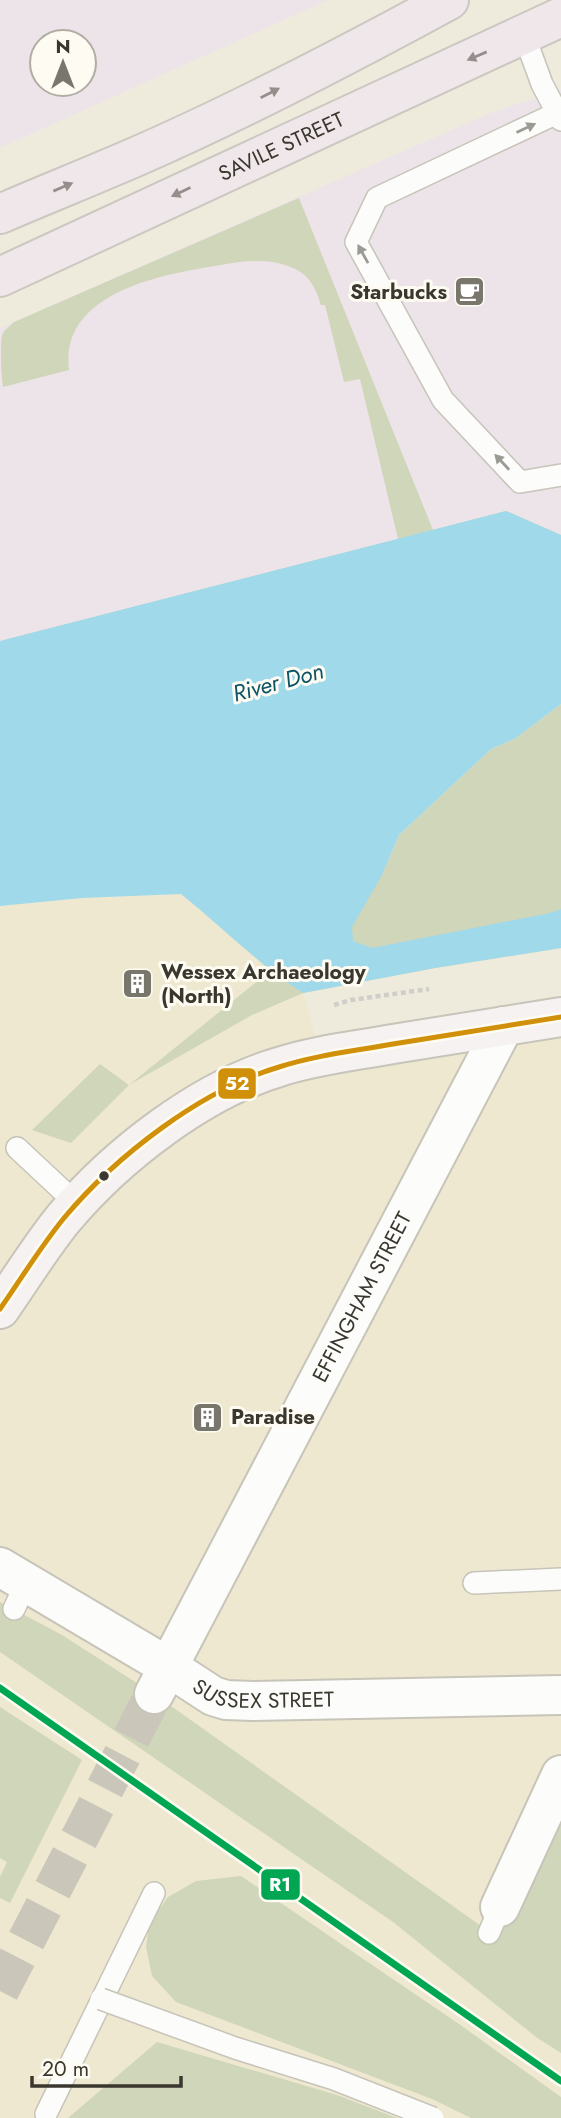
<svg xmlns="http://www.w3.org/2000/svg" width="561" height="2118" viewBox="0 0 561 2118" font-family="Jost,sans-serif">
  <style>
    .commercial { fill: #ede4e9; fill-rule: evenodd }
    .built { fill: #eee8d0 }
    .green { fill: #d0d6b9 }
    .water { fill: #a0d9ea }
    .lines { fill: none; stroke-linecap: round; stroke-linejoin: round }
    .minor-tunnel { stroke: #cac7ba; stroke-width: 38; stroke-dasharray: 38 19; stroke-linecap: butt }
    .service-casing { stroke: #c7c4b9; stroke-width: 24 }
    .minor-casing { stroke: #c7c4b9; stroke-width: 42 }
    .secondary-casing { stroke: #c7c4b9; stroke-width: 42 }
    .primary-casing { stroke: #cac8c1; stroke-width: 42 }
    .path { stroke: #cfcec9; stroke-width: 4.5; stroke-dasharray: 5 3.5; stroke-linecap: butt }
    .service { stroke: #fcfcfa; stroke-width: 21 }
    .minor { stroke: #fcfcfa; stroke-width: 38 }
    .secondary { stroke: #f6f2f1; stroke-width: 38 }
    .primary { stroke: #efe7e9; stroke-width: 38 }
    .service-bridge-casing { stroke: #c7c4b9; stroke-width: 24; stroke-linecap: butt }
    .service-bridge { stroke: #fcfcfa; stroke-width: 21 }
    .bus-1-casing { stroke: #fefcf2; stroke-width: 10 }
    .bus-1 { stroke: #d19009; stroke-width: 5 }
    .rail-1-casing { stroke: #fefcf2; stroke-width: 12 }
    .rail-1 { stroke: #00a651; stroke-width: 7 }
    .oneway { fill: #948f8c }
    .oneway2 { fill: #9b9a94 }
    .bus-dot { fill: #3a372e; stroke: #fefcf2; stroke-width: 2.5 }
    .labels { text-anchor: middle; stroke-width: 6; stroke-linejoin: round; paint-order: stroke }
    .street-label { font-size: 21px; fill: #3a372e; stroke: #fefcf2 }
    .poi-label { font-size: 21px; font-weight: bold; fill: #3a372e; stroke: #fefcf2; text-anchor: start }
    .water-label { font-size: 23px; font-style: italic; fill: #0e5469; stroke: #fefcf2 }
    .line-badge { stroke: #fefcf2; stroke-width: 2.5 }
    .badge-label { font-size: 19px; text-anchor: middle; font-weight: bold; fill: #fff }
  </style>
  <rect width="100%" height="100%" fill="#eeebdd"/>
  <path class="commercial" d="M 0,0 L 328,0 L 0,148 ZM 42,42 L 84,42 L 84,84 L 42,84 Z
    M 561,89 L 561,535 L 506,511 L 0,641 L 0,328 L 488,114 Z"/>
  <path class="built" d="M 181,894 L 228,932 L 275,975 L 303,993 L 321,1056 L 561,1017 L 561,2118 L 0,2118 L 0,906 L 82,898 Z"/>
  <path class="green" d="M 299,198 L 433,530 L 506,511 L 561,535 L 0,641 L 398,539 L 360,379 L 344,382 L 325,305 L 321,305 C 316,289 310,275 293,268 C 266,256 237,262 209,267 C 153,276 60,296 69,370 L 3,387 C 1,375 0,345 2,335 C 4,330 10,326 14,322 Z
    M 561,704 L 561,948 L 435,968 L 303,993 L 252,1015 L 129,1085 L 71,1143 L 32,1130 L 100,1064 L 129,1085 L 270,971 L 252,953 L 382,875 L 399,835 L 491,749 L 516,738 Z
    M 0,1602 L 62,1635 L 154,1694 L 498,1938 L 561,1808 L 561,2053 L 536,2037 L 393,1922 L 0,1652 Z
    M 0,1707 L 82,1760 L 10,1903 L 0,1898 L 0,1877 L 7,1862 L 0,1858 Z
    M 241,1876 L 459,2024 L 561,2097 L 561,2118 L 471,2118 L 432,2099 L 176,2002 L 152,1976 L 146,1947 L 149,1924 L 168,1897 L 196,1881 Z
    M 157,2042 L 337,2095 L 397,2118 L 68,2118 Z"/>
  <path class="water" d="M 506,511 L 561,535 L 561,704 L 516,738 L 491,749 L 399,835 L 382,875 L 352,927 L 353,941 L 372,948 L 550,913 L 561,909 L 561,948 L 435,968 L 303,993 C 259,965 222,927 181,894 L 82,898 L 0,906 L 0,641 Z"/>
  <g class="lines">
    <path class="minor-tunnel" d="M 0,1991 L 154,1694"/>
    <defs>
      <path id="service" d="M 524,35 L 542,84 L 561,120
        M 557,113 L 377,198 L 356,242 L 443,400 L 520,482 L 561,475
        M 17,1148 L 78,1205
        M 474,1583 L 561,1579
        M 14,1609 L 26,1583
        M 489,1933 L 500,1907
        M 46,2114 L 154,1893"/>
      <g id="minor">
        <path id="s1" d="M 0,1567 L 167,1666 L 213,1696 L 226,1700 L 253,1701 L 561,1695"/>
        <path id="s2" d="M 154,1694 L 504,1026"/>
        <path d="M 500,1907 L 561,1775"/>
      </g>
      <path id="secondary" d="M 0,1309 C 21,1279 41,1246 64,1218 C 116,1156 201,1090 279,1067 C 316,1055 355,1051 393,1044 C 449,1035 505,1026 561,1017"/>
      <g id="primary">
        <path d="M 0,214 C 44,195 89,177 133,158 C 241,111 346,56 449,0"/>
        <path id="s3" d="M 0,277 L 561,17"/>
      </g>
    </defs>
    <use href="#service" class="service-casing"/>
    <use href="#minor" class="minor-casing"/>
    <use href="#secondary" class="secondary-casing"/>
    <use href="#primary" class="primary-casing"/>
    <path class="path" d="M 334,1005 L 351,1000 L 429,989"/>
    <use href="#service" class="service"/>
    <use href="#minor" class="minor"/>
    <use href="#secondary" class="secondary"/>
    <use href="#primary" class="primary"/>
    <defs>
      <path id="service-bridge" d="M 101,1999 L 235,2048 L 334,2079 L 433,2118"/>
    </defs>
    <use href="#service-bridge" class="service-bridge-casing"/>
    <use href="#service-bridge" class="service-bridge"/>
    <defs>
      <path id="bus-1" d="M 0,1309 C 21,1279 41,1246 64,1218 C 116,1156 201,1090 279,1067 C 316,1055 355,1051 393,1044 C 449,1035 505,1026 561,1017"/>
    </defs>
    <use href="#bus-1" class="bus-1-casing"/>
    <use href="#bus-1" class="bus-1"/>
    <defs>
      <path id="rail-1" d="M 0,1688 L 561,2081"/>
    </defs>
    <use href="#rail-1" class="rail-1-casing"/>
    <use href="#rail-1" class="rail-1"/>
  </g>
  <defs><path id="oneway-solid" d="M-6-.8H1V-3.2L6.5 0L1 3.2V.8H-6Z" transform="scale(1.75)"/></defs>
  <g class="oneway">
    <use href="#oneway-solid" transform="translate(477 56) rotate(157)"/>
    <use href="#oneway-solid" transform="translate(270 93) rotate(-27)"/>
    <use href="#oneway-solid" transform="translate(63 187) rotate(-23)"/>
    <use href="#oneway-solid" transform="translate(181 192) rotate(155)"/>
  </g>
  <g class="oneway2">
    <use href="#oneway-solid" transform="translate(526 128) rotate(-25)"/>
    <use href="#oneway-solid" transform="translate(363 254) rotate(-119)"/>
    <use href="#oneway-solid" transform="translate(502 462) rotate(-133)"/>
  </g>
  <defs>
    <symbol id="cafe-square" viewBox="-11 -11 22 22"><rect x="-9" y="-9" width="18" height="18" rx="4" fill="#79766b" stroke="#fefcf2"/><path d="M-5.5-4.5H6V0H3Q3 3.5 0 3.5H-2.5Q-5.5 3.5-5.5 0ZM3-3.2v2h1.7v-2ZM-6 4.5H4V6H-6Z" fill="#fff"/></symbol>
    <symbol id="building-square" viewBox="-11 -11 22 22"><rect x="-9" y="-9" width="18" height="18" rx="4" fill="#79766b" stroke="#fefcf2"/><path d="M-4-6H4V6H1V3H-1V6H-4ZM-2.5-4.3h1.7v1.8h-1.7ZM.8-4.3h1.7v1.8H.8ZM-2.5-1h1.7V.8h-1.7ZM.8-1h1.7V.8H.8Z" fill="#fff"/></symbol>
  </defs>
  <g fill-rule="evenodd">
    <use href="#cafe-square" x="452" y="274" width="35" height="35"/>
    <use href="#building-square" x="120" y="966" width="35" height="35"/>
    <use href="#building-square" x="190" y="1400" width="35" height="35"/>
  </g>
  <circle class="bus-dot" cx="104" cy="1176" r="6"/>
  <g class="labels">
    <g class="street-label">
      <text dy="7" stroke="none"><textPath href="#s3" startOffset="310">SAVILE STREET</textPath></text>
      <text dy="7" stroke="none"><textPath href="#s2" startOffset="448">EFFINGHAM STREET</textPath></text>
      <text dy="7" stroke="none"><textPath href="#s1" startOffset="299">SUSSEX STREET</textPath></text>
    </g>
    <g class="poi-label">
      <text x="447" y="299" text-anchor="end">Starbucks</text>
      <text x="161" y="979">Wessex Archaeology<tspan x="161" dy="24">(North)</tspan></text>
      <text x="231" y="1424">Paradise</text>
    </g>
    <g class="water-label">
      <text transform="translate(278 682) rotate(-15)" y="8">River Don</text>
    </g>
  </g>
  <g class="line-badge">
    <rect x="217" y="1067" width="40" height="33" rx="7" fill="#d19009"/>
    <rect x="260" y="1868" width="41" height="33" rx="7" fill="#00a651"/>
  </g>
  <g class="badge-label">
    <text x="237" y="1090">52</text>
    <text x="280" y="1891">R1</text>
  </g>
  <g transform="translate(63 63)"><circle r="33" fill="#fefcf2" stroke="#b0ada4" stroke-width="2"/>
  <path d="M0-5L12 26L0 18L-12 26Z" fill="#79766b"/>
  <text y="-10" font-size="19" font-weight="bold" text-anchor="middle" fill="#3a372e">N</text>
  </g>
  <path d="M32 2076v10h149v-10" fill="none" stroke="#3a372e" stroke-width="3.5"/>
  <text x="42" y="2076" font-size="21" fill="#3a372e" stroke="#fefcf2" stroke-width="5" paint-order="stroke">20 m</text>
</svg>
